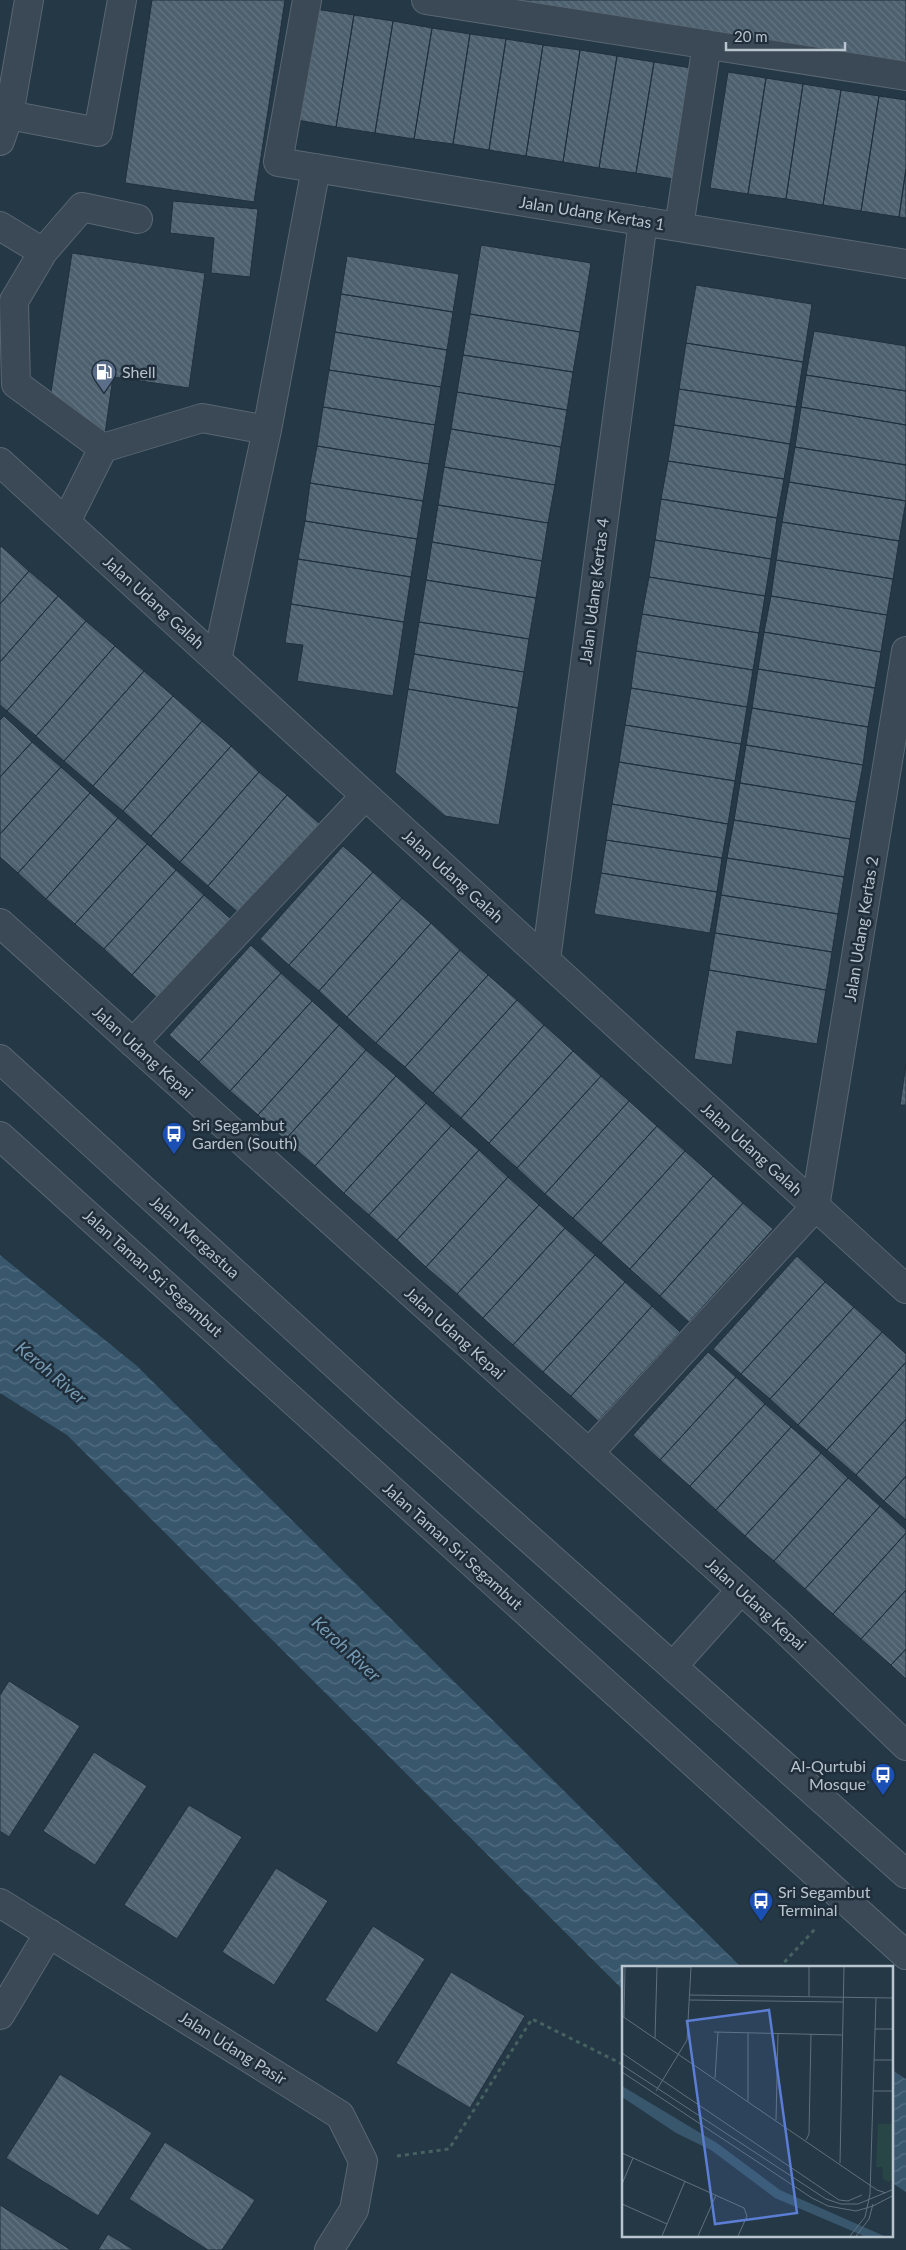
<svg xmlns="http://www.w3.org/2000/svg" width="906" height="2250" viewBox="0 0 906 2250" font-family="Lato,sans-serif">
  <style>
    .water { fill: url(#water-waves) }
    .building { fill: url(#building-back-hatch); stroke: #21303c }
    .lines { fill: none; stroke-linecap: round; stroke-linejoin: round }
    .minor-casing { stroke: #596772; stroke-width: 30 }
    .path { stroke: #466260; stroke-width: 3; stroke-dasharray: 4 4; stroke-linecap: butt }
    .minor { stroke: #3a4955; stroke-width: 28 }
    .labels { text-anchor: middle; stroke-width: 5; stroke-linejoin: round; paint-order: stroke }
    .street-label { font-size: 16px; fill: #b8c4ce; stroke: #1f2e3a }
    .poi-label { font-size: 16px; fill: #b8c4ce; stroke: #1f2e3a; text-anchor: start }
    .water-label { font-size: 18px; font-style: italic; fill: #769ab3; stroke: #1f2e3a }
    .inset-road { fill: none; stroke: #60707c; stroke-width: 1 }
    .view { fill: #5b7dd4; fill-opacity: 0.15; stroke: #5b7dd4; stroke-width: 2.5 }
    .inset-edge { fill: none; stroke: #b8c4ce; stroke-width: 2.5 }
  </style>
  <defs>
    <pattern id="water-waves" width="16" height="10" patternUnits="userSpaceOnUse" patternTransform="scale(1.25)"><rect width="16" height="10" fill="#38576d"/><path d="M0 5q4-4 8 0t8 0" fill="none" stroke="#536e81"/></pattern>
    <pattern id="building-back-hatch" width="6" height="6" patternUnits="userSpaceOnUse" patternTransform="scale(1.25)"><rect width="6" height="6" fill="#4c606e"/><path d="M-1 5l2 2M0 0l6 6M5-1l2 2" fill="none" stroke="#647582"/></pattern>
  </defs>
  <rect width="100%" height="100%" fill="#253846"/>
  <path class="water" d="M 0,1255 L 137,1366 L 741,1967 L 624,1968 L 623,1990 L 67,1435 L 0,1393 Z
    M 892,2070 L 906,2079 L 906,2192 L 892,2183 Z"/>
  <path class="building" d="M 152,0 L 285,0 L 254,202 L 125,183 Z
    M 467,0 L 906,0 L 906,66 Z
    M 315,9 L 354,15 L 336,127 L 297,120 Z
    M 354,15 L 393,21 L 375,133 L 336,127 Z
    M 393,21 L 432,28 L 414,139 L 375,133 Z
    M 432,28 L 470,34 L 453,144 L 414,139 Z
    M 470,34 L 506,39 L 489,150 L 453,144 Z
    M 506,39 L 543,45 L 526,156 L 489,150 Z
    M 543,45 L 580,50 L 563,162 L 526,156 Z
    M 580,50 L 617,56 L 599,168 L 563,162 Z
    M 617,56 L 654,62 L 636,173 L 599,168 Z
    M 654,62 L 691,68 L 673,179 L 636,173 Z
    M 728,72 L 766,78 L 748,194 L 710,188 Z
    M 766,78 L 803,84 L 786,199 L 748,194 Z
    M 803,84 L 841,90 L 823,205 L 786,199 Z
    M 841,90 L 879,96 L 861,211 L 823,205 Z
    M 879,96 L 906,100 L 906,169 L 899,217 L 861,211 Z
    M 906,169 L 906,218 L 899,217 Z
    M 173,201 L 258,209 L 250,277 L 211,273 L 214,238 L 170,233 Z
    M 481,245 L 591,263 L 580,332 L 470,314 Z
    M 72,253 L 205,273 L 189,388 L 113,377 L 105,434 L 46,425 Z
    M 347,256 L 459,274 L 453,312 L 341,294 Z
    M 696,285 L 812,304 L 803,362 L 686,343 Z
    M 341,294 L 453,312 L 447,350 L 335,332 Z
    M 470,314 L 580,332 L 573,372 L 463,355 Z
    M 814,331 L 906,346 L 906,391 L 806,375 Z
    M 335,332 L 447,350 L 441,387 L 329,370 Z
    M 686,343 L 803,362 L 796,407 L 679,389 Z
    M 463,355 L 573,372 L 567,410 L 457,392 Z
    M 329,370 L 441,387 L 435,425 L 323,407 Z
    M 806,375 L 906,391 L 906,425 L 801,407 Z
    M 679,389 L 796,407 L 790,444 L 674,425 Z
    M 457,392 L 567,410 L 561,447 L 451,429 Z
    M 323,407 L 435,425 L 429,464 L 317,446 Z
    M 801,407 L 906,425 L 906,465 L 795,447 Z
    M 674,425 L 790,444 L 784,479 L 668,461 Z
    M 451,429 L 561,447 L 555,485 L 444,467 Z
    M 317,446 L 429,464 L 423,501 L 310,483 Z
    M 795,447 L 906,465 L 906,501 L 789,482 Z
    M 668,461 L 784,479 L 777,518 L 661,499 Z
    M 444,467 L 555,485 L 548,523 L 438,505 Z
    M 789,482 L 906,501 L 899,541 L 782,522 Z
    M 310,483 L 423,501 L 417,539 L 305,521 Z
    M 661,499 L 777,518 L 771,559 L 655,540 Z
    M 438,505 L 548,523 L 542,561 L 432,542 Z
    M 305,521 L 417,539 L 411,577 L 298,559 Z
    M 782,522 L 899,541 L 893,579 L 776,560 Z
    M 655,540 L 771,559 L 765,596 L 649,577 Z
    M 432,542 L 542,561 L 536,598 L 426,580 Z
    M 1,546 L 29,571 L 0,604 L 0,548 Z
    M 298,559 L 411,577 L 404,622 L 291,604 Z
    M 776,560 L 893,579 L 887,615 L 771,596 Z
    M 29,571 L 58,596 L 0,662 L 0,604 Z
    M 649,577 L 765,596 L 759,633 L 642,614 Z
    M 426,580 L 536,598 L 529,639 L 419,622 Z
    M 58,596 L 86,621 L 7,711 L 0,705 L 0,662 Z
    M 771,596 L 887,615 L 881,652 L 764,632 Z
    M 291,604 L 404,622 L 393,696 L 297,681 L 303,645 L 285,643 Z
    M 642,614 L 759,633 L 753,670 L 636,651 Z
    M 86,621 L 115,646 L 36,736 L 7,711 Z
    M 419,622 L 529,639 L 524,672 L 414,654 Z
    M 764,632 L 881,652 L 875,688 L 758,669 Z
    M 115,646 L 144,671 L 64,761 L 36,736 Z
    M 636,651 L 753,670 L 747,707 L 631,688 Z
    M 414,654 L 524,672 L 518,708 L 408,689 Z
    M 758,669 L 875,688 L 868,727 L 752,708 Z
    M 144,671 L 173,696 L 93,786 L 64,761 Z
    M 631,688 L 747,707 L 741,744 L 625,725 Z
    M 408,689 L 518,708 L 499,825 L 445,816 L 395,772 Z
    M 173,696 L 202,721 L 123,811 L 93,786 Z
    M 752,708 L 868,727 L 863,765 L 746,745 Z
    M 4,716 L 32,742 L 0,777 L 0,720 Z
    M 202,721 L 231,746 L 151,836 L 123,811 Z
    M 625,725 L 741,744 L 735,781 L 619,762 Z
    M 32,742 L 61,767 L 0,834 L 0,777 Z
    M 746,745 L 863,765 L 856,802 L 740,783 Z
    M 231,746 L 259,772 L 180,862 L 151,836 Z
    M 619,762 L 735,781 L 728,824 L 612,804 Z
    M 61,767 L 90,793 L 18,873 L 0,857 L 0,834 Z
    M 259,772 L 287,795 L 208,886 L 180,862 Z
    M 740,783 L 856,802 L 850,839 L 734,820 Z
    M 90,793 L 118,818 L 46,899 L 18,873 Z
    M 287,795 L 320,824 L 240,914 L 208,886 Z
    M 612,804 L 728,824 L 722,858 L 606,840 Z
    M 118,818 L 147,844 L 75,924 L 46,899 Z
    M 734,820 L 850,839 L 844,877 L 727,858 Z
    M 606,840 L 722,858 L 717,892 L 601,873 Z
    M 147,844 L 176,870 L 104,949 L 75,924 Z
    M 343,846 L 373,872 L 289,965 L 260,939 Z
    M 727,858 L 844,877 L 838,914 L 721,895 Z
    M 176,870 L 204,895 L 132,975 L 104,949 Z
    M 373,872 L 402,898 L 319,991 L 289,965 Z
    M 601,873 L 717,892 L 710,933 L 594,914 Z
    M 204,895 L 233,921 L 161,1001 L 132,975 Z
    M 721,895 L 838,914 L 832,952 L 715,933 Z
    M 402,898 L 431,923 L 347,1017 L 319,991 Z
    M 431,923 L 460,950 L 376,1043 L 347,1017 Z
    M 715,933 L 832,952 L 826,990 L 709,970 Z
    M 251,945 L 281,973 L 199,1062 L 169,1035 Z
    M 460,950 L 488,975 L 405,1067 L 376,1043 Z
    M 709,970 L 826,990 L 817,1044 L 737,1031 L 732,1065 L 694,1059 Z
    M 281,973 L 312,1001 L 230,1091 L 199,1062 Z
    M 488,975 L 517,1000 L 433,1093 L 405,1067 Z
    M 517,1000 L 544,1025 L 461,1118 L 433,1093 Z
    M 312,1001 L 339,1025 L 258,1115 L 230,1091 Z
    M 339,1025 L 366,1050 L 285,1140 L 258,1115 Z
    M 544,1025 L 573,1051 L 489,1143 L 461,1118 Z
    M 366,1050 L 396,1076 L 315,1166 L 285,1140 Z
    M 573,1051 L 601,1076 L 517,1168 L 489,1143 Z
    M 906,1064 L 906,1105 L 900,1105 Z
    M 396,1076 L 426,1103 L 344,1193 L 315,1166 Z
    M 601,1076 L 629,1101 L 545,1194 L 517,1168 Z
    M 629,1101 L 657,1126 L 573,1218 L 545,1194 Z
    M 426,1103 L 451,1126 L 369,1215 L 344,1193 Z
    M 451,1126 L 479,1150 L 397,1240 L 369,1215 Z
    M 657,1126 L 685,1151 L 601,1243 L 573,1218 Z
    M 479,1150 L 508,1177 L 426,1267 L 397,1240 Z
    M 685,1151 L 713,1176 L 630,1269 L 601,1243 Z
    M 713,1176 L 743,1203 L 660,1296 L 630,1269 Z
    M 508,1177 L 539,1205 L 457,1294 L 426,1267 Z
    M 743,1203 L 773,1229 L 689,1322 L 660,1296 Z
    M 539,1205 L 565,1228 L 483,1318 L 457,1294 Z
    M 565,1228 L 595,1255 L 513,1345 L 483,1318 Z
    M 595,1255 L 625,1282 L 543,1372 L 513,1345 Z
    M 797,1256 L 825,1282 L 741,1374 L 713,1349 Z
    M 625,1282 L 652,1306 L 571,1396 L 543,1372 Z
    M 825,1282 L 854,1307 L 770,1399 L 741,1374 Z
    M 652,1306 L 680,1332 L 598,1421 L 571,1396 Z
    M 854,1307 L 882,1332 L 798,1425 L 770,1399 Z
    M 882,1332 L 906,1354 L 906,1362 L 827,1450 L 798,1425 Z
    M 708,1352 L 736,1377 L 660,1460 L 633,1435 Z
    M 906,1362 L 906,1419 L 856,1475 L 827,1450 Z
    M 736,1377 L 765,1404 L 690,1486 L 660,1460 Z
    M 765,1404 L 791,1427 L 716,1510 L 690,1486 Z
    M 906,1419 L 906,1476 L 884,1501 L 856,1475 Z
    M 791,1427 L 821,1453 L 745,1536 L 716,1510 Z
    M 821,1453 L 848,1478 L 774,1561 L 745,1536 Z
    M 906,1476 L 906,1520 L 884,1501 Z
    M 848,1478 L 880,1506 L 805,1589 L 774,1561 Z
    M 880,1506 L 906,1530 L 906,1533 L 833,1614 L 805,1589 Z
    M 906,1533 L 906,1590 L 861,1639 L 833,1614 Z
    M 906,1590 L 906,1649 L 891,1665 L 861,1639 Z
    M 906,1649 L 906,1679 L 891,1665 Z
    M 9,1681 L 80,1726 L 9,1837 L 0,1831 L 0,1695 Z
    M 94,1752 L 147,1786 L 95,1865 L 43,1831 Z
    M 189,1805 L 242,1837 L 177,1939 L 124,1905 Z
    M 276,1868 L 328,1901 L 274,1985 L 222,1952 Z
    M 373,1926 L 425,1959 L 377,2033 L 325,2000 Z
    M 451,1972 L 525,2016 L 470,2108 L 396,2063 Z
    M 60,2074 L 152,2133 L 98,2216 L 6,2158 Z
    M 165,2142 L 255,2200 L 222,2250 L 208,2250 L 129,2199 Z
    M 0,2205 L 71,2250 L 0,2250 Z
    M 108,2234 L 134,2250 L 98,2250 Z"/>
  <g class="lines">
    <defs>
      <path id="minor" d="M 307,0 L 278,162 L 906,264
        M 426,0 L 906,76
        M 9,115 L 98,132 L 122,0
        M 0,141 L 9,115 L 29,0
        M 0,226 L 43,252
        M 679,227 L 707,44
        M 103,448 L 202,418 L 267,430
        M 0,462 L 906,1289
        M 66,522 L 103,448 L 16,384 L 14,301 L 43,252 L 82,207 L 138,219
        M 217,660 L 267,430 L 316,168
        M 0,923 L 778,1623 L 906,1746
        M 546,960 L 643,221
        M 133,1043 L 365,796
        M 0,1059 L 389,1414 L 906,1874
        M 0,1136 L 906,1955
        M 589,1453 L 815,1207 L 906,651
        M 674,1665 L 741,1590
        M 0,1903 L 340,2115 L 363,2161 L 354,2210 L 329,2250
        M 0,2015 L 49,1933"/>
    </defs>
    <use href="#minor" class="minor-casing"/>
    <path class="path" d="M 866,1784 L 881,1769
      M 779,1968 L 815,1929
      M 397,2156 L 449,2149 L 532,2019 L 624,2065"/>
    <use href="#minor" class="minor"/>
  </g>
  <defs>
    <symbol id="fuel-pin" viewBox="-11 -11 22 30"><path d="M0 17L-7.5 6A9.5 9.5 0 1 1 7.5 6Z" fill="#5c6f8a" stroke="#1f2e3a"/><path d="M-5.5-6h7V0h2V4h1.3V-2.5L3-4.5l.8-.8L6-3V5H2.5V1h-1V6h-7ZM-4.2-4.7v3.2H.2V-4.7Z" fill="#fff"/></symbol>
    <symbol id="bus-pin" viewBox="-11 -11 22 30"><path d="M0 17L-7.5 6A9.5 9.5 0 1 1 7.5 6Z" fill="#1a4fb4" stroke="#1f2e3a"/><path d="M-5-6H5V4H4V6H2V4H-2V6H-4V4H-5ZM-3.5-4V0h7V-4ZM-3.5 1.2v1.5H-2V1.2ZM2 1.2v1.5H3.5V1.2Z" fill="#fff"/></symbol>
  </defs>
  <g fill-rule="evenodd">
    <use href="#fuel-pin" x="90" y="358" width="28" height="38"/>
    <use href="#bus-pin" x="160" y="1120" width="28" height="38"/>
    <use href="#bus-pin" x="869" y="1761" width="28" height="38"/>
    <use href="#bus-pin" x="747" y="1887" width="28" height="38"/>
  </g>
  <g class="labels">
    <g class="street-label">
      <text transform="translate(592 213) rotate(9)" y="6">Jalan Udang Kertas 1</text>
      <text transform="translate(594 591) rotate(-83)" y="6">Jalan Udang Kertas 4</text>
      <text transform="translate(154 602) rotate(42)" y="6">Jalan Udang Galah</text>
      <text transform="translate(453 876) rotate(42)" y="6">Jalan Udang Galah</text>
      <text transform="translate(861 929) rotate(-81)" y="6">Jalan Udang Kertas 2</text>
      <text transform="translate(143 1052) rotate(42)" y="6">Jalan Udang Kepai</text>
      <text transform="translate(752 1149) rotate(42)" y="6">Jalan Udang Galah</text>
      <text transform="translate(195 1237) rotate(42)" y="6">Jalan Mergastua</text>
      <text transform="translate(153 1273) rotate(42)" y="6">Jalan Taman Sri Segambut</text>
      <text transform="translate(455 1333) rotate(42)" y="6">Jalan Udang Kepai</text>
      <text transform="translate(453 1546) rotate(42)" y="6">Jalan Taman Sri Segambut</text>
      <text transform="translate(756 1604) rotate(42)" y="6">Jalan Udang Kepai</text>
      <text transform="translate(233 2048) rotate(32)" y="6">Jalan Udang Pasir</text>
    </g>
    <g class="poi-label">
      <text x="122" y="378">Shell</text>
      <text x="192" y="1131">Sri Segambut<tspan x="192" dy="18">Garden (South)</tspan></text>
      <text x="866" y="1772" text-anchor="end">Al-Qurtubi<tspan x="866" dy="18">Mosque</tspan></text>
      <text x="778" y="1898">Sri Segambut<tspan x="778" dy="18">Terminal</tspan></text>
    </g>
    <g class="water-label">
      <text transform="translate(51 1373) rotate(40)" y="6">Keroh River</text>
      <text transform="translate(346 1649) rotate(43)" y="6">Keroh River</text>
    </g>
  </g>
  <g transform="translate(622 1966)">
    <rect width="271" height="271" fill="#253846"/>
    <path d="M 256,158 L 271,158 L 271,213 L 266,216 L 261,213 L 260,201 L 254,201 Z" fill="#274645"/>
    <path d="M 0,120 L 95,177 L 158,224 L 262,270 L 242,270 L 153,232 L 89,184 L 54,167 L 0,131 Z" fill="#38576d"/>
    <path class="inset-road" d="M 35,1 L 69,1M 68,29 L 272,32M 187,30 L 187,1M 68,34 L 221,36M 0,50 L 255,224 L 264,227M 2,51 L 3,1M 253,63 L 272,63M 92,66 L 220,69M 126,67 L 126,135M 33,72 L 35,1M 0,87 L 217,234 L 226,235 L 240,229M 252,94 L 272,94M 0,99 L 204,233 L 219,238 L 236,238 L 272,223M 0,106 L 190,232 L 206,240 L 234,245 L 251,240 L 272,229M 93,112 L 96,66M 34,125 L 65,74 L 69,1M 251,125 L 272,125M 154,154 L 156,68M 184,174 L 187,168 L 189,68M 0,187 L 122,242 L 125,250 L 116,270M 218,197 L 222,1M 0,218 L 11,192M 0,238 L 45,258M 40,270 L 63,215M 76,270 L 94,229M 228,270 L 243,251 L 248,228 L 254,32M 234,270 L 247,253 L 251,238"/>
    <path class="view" d="M 147,44 L 175,247 L 93,258 L 65,55 Z"/>
    <rect width="271" height="271" class="inset-edge"/>
  </g>
  <path d="M726 42v8h119v-8" fill="none" stroke="#b8c4ce" stroke-width="2.5"/>
  <text x="734" y="42" font-size="15" fill="#b8c4ce" stroke="#1f2e3a" stroke-width="4" paint-order="stroke">20 m</text>
</svg>
